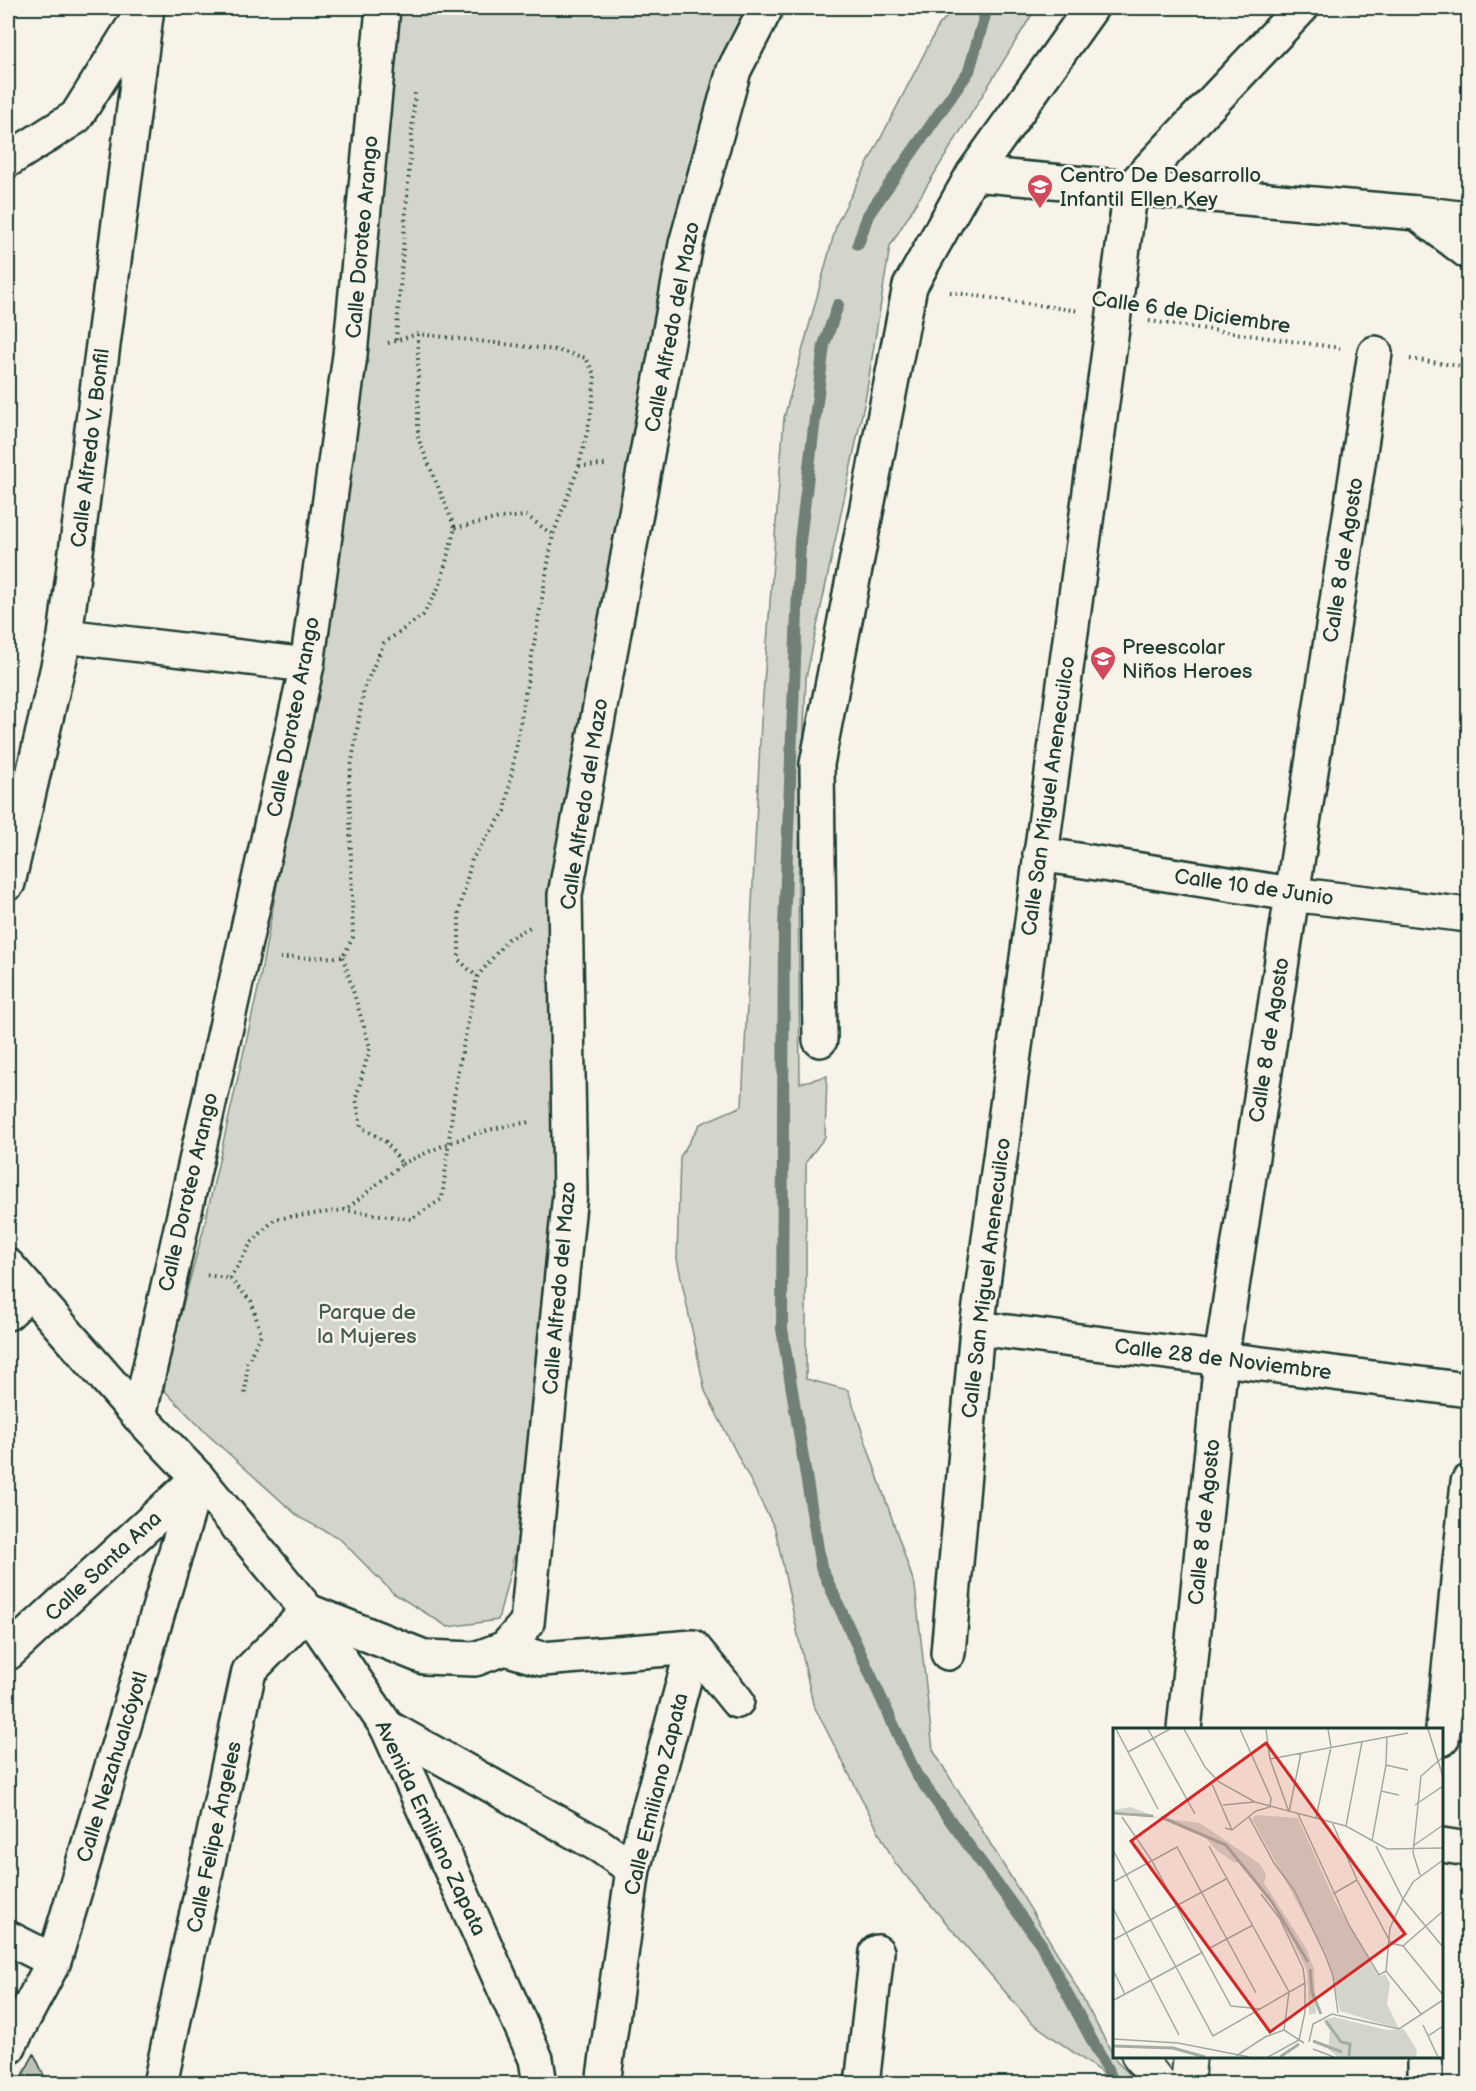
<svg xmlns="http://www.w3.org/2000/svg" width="1476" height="2091" viewBox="0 0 1476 2091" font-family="'Balsamiq Sans',sans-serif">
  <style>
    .green { fill: #d3d5ca; stroke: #79897f; stroke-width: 1.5 }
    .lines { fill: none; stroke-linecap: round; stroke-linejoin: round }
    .stream { stroke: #6f8077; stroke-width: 12 }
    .building { fill: #bbc1b6; stroke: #1f3d34; stroke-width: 1.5 }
    .pedestrian-casing { stroke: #1f3d34; stroke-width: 36 }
    .minor-casing { stroke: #1f3d34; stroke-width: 38 }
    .tertiary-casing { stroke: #1f3d34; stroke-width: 38 }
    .secondary-casing { stroke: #1f3d34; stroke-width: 38 }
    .path { stroke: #1f3d34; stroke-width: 4; stroke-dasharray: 1.5 4.5; stroke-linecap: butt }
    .pedestrian { stroke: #f7f3e8; stroke-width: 32 }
    .minor { stroke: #f7f3e8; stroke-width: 33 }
    .tertiary { stroke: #f7f3e8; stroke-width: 33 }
    .secondary { stroke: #f7f3e8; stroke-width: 33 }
    .labels { text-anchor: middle; stroke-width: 5; stroke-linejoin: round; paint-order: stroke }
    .poi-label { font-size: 21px; fill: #1f3d34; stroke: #f7f3e8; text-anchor: start }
    .street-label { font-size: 21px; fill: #1f3d34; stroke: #f7f3e8 }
    .park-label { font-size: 21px; fill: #435b52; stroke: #f7f3e8 }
    .inset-river { fill: none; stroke: #a4ada3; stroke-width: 3 }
    .inset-road { fill: none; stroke: #a1aaa0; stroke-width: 1.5 }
    .view { fill: #d62828; fill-opacity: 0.15; stroke: #d62828; stroke-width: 3 }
    .inset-edge { fill: none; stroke: #1f3d34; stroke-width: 3 }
  </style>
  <rect width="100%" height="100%" fill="#f7f3e8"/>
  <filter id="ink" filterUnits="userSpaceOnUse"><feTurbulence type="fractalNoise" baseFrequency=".0167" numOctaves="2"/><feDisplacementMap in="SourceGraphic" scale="12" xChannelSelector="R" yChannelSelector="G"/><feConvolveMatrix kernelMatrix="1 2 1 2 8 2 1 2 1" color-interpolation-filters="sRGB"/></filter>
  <g filter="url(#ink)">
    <path class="green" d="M 392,8 L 754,8 L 602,660 L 529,1496 L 498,1620 L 448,1627 L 393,1593 L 339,1538 L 300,1518 L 207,1434 L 161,1387 L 204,1227 L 258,989 L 330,597 L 364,382 Z
      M 955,8 L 1036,8 L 890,246 L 866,395 L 806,678 L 798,882 L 800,1083 L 827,1076 L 825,1137 L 806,1162 L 806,1379 L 848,1390 L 915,1586 L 933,1750 L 1064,1964 L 1117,2062 L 1139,2083 L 1116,2083 L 1030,2021 L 895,1863 L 813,1704 L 775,1529 L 705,1391 L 677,1259 L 680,1157 L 700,1124 L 742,1106 L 761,722 L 784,418 L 837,223 L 939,25 Z"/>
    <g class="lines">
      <path class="stream" d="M 858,244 L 868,215 L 969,71 L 987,8
        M 838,305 L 824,345 L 800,541 L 784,926 L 782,1329 L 821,1567 L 916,1774 L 1041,1944 L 1115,2084"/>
    </g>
    <path class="building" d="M 34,2054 L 48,2084 L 18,2084 Z"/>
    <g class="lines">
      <defs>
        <path id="pedestrian" d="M 1138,2056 L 1160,2084
          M 1187,2084 L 1190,2056"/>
        <path id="minor" d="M 8,160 L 76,117 L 142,12
          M 1417,213 L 1468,219
          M 65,636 L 307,665
          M 1040,854 L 1291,894 L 1468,915
          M 8,883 L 65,636 L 147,8
          M 820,1040 L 817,764 L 910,286 L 973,174 L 1091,8
          M 8,1313 L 31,1291
          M 977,1328 L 1468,1390
          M 139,1416 L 307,665 L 350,355 L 383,8
          M 505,1648 L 527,1623 L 570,1194 L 565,895 L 686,244 L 734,70 L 766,8
          M 8,1653 L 196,1480
          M 948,1653 L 977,1328 L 1131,188 L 973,174
          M 387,1727 L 600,1846 L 633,1869
          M 1184,1730 L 1221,1359 L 1375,353
          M 1442,1739 L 1468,1482
          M 1442,1845 L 1468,1849
          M 8,1938 L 54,1961
          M 8,2048 L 54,1961 L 198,1478
          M 160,2084 L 249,1671 L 308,1611 L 424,1657 L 475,1659 L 505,1648 L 542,1659 L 693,1647 L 737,1701
          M 603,2084 L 633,1869 L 693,1647
          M 862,2084 L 877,1952
          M 1425,2084 L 1425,2056"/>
        <path id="tertiary" d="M 1131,188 L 1417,213 L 1468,252
          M 1131,188 L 1301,8"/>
        <path id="secondary" d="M 8,1266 L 139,1416 L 198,1478 L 308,1611 L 387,1727 L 536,2059 L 540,2084"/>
      </defs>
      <use href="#pedestrian" class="pedestrian-casing"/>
      <use href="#minor" class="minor-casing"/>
      <use href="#tertiary" class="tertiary-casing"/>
      <use href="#secondary" class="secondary-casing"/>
      <path class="path" d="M 950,292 L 1079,311
        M 1149,321 L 1340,348
        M 396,340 L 415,92
        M 388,343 L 418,334 L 556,350 L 586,358 L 595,376 L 591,415 L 579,466 L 553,535 L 505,811 L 472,859 L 459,912 L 459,960 L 477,977
        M 1410,359 L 1468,367
        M 579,466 L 607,465
        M 455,528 L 499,518 L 527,516 L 553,535
        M 343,957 L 370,1047 L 356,1098 L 361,1127 L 386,1142 L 402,1164 L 345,1210
        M 280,958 L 343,957 L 353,937 L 349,779 L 364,688 L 384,643 L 423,615 L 440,585 L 455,528 L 418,438 L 418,334
        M 402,1164 C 444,1144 485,1127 532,1122
        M 207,1275 L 230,1279 L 251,1243 L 275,1219 L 344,1210 L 411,1219 L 442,1199 L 456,1081 L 477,977 L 508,939 L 530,927
        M 230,1279 L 251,1301 L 261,1334 L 247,1363 L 245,1396"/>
      <use href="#pedestrian" class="pedestrian"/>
      <use href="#minor" class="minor"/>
      <use href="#tertiary" class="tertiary"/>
      <use href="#secondary" class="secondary"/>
    </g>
  </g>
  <defs>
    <symbol id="school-pin" viewBox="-11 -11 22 30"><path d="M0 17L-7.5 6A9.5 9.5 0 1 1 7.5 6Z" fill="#d1495b" stroke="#f7f3e8"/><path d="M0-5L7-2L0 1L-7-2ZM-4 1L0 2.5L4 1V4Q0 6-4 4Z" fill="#fff"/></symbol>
  </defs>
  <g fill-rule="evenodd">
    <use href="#school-pin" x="1025" y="172" width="30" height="40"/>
    <use href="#school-pin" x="1088" y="644" width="30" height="40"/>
  </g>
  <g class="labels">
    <g class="poi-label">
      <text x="1060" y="182">Centro De Desarrollo<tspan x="1060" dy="24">Infantil Ellen Key</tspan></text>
      <text x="1122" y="654">Preescolar<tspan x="1122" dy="24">Niños Heroes</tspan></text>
    </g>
    <g class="street-label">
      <text transform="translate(362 237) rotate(-85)" y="7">Calle Doroteo Arango</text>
      <text transform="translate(1191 312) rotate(8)" y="7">Calle 6 de Diciembre</text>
      <text transform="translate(672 327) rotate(-79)" y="7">Calle Alfredo del Mazo</text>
      <text transform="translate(90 448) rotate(-83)" y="7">Calle Alfredo V. Bonfil</text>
      <text transform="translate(1343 560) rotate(-81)" y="7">Calle 8 de Agosto</text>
      <text transform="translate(293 717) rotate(-79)" y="7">Calle Doroteo Arango</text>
      <text transform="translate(1048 796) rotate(-82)" y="7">Calle San Miguel Anenecuilco</text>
      <text transform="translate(584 804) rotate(-81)" y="7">Calle Alfredo del Mazo</text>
      <text transform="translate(1254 887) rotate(8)" y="7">Calle 10 de Junio</text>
      <text transform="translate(1269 1040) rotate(-81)" y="7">Calle 8 de Agosto</text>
      <text transform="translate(188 1192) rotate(-77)" y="7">Calle Doroteo Arango</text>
      <text transform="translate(986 1278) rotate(-83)" y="7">Calle San Miguel Anenecuilco</text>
      <text transform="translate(559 1288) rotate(-85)" y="7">Calle Alfredo del Mazo</text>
      <text transform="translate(1223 1359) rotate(7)" y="7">Calle 28 de Noviembre</text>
      <text transform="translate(1204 1522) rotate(-84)" y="7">Calle 8 de Agosto</text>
      <text transform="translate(103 1566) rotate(-43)" y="7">Calle Santa Ana</text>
      <text transform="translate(112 1767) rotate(-73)" y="7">Calle Nezahualcóyotl</text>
      <text transform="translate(656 1794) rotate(-76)" y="7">Calle Emiliano Zapata</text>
      <text transform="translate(431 1828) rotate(65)" y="7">Avenida Emiliano Zapata</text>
      <text transform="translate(214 1837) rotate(-78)" y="7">Calle Felipe Ángeles</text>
    </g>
    <g class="park-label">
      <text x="367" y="1319">Parque de<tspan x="367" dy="24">la Mujeres</tspan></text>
    </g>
  </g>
  <g transform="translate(1113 1728)">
    <rect width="330" height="330" fill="#f7f3e8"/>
    <path d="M 18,79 L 46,90 L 87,95 L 147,136 L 153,146 L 151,155 L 193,220 L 201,241 L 203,285 L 196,287 L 194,243 L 187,228 L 161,178 L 127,134 L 122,135 L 103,122 L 91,108 L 53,92 L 16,84 L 0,86 L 0,82 ZM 143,87 L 185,90 L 222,173 L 266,249 L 272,246 L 277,255 L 274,276 L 286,301 L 227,283 L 215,231 L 139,91 ZM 221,289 L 274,302 L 291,301 L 304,322 L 303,329 L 225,329 L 215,321 L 217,303 L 210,292 Z" fill="#d3d5ca"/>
    <path class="inset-river" d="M 0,85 L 40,88M 48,89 L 113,117 L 159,174 L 195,234M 197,241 L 199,264 L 208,286M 213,293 L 228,314 L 237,316 L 236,328M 200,313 L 229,324M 0,318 L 60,320 L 92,329M 167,329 L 186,316"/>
    <path class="inset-road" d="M 3,1 L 45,81M 35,1 L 82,86M 71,1 L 92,39 L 106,54 L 142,74 L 233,98 L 274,121 L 330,120M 153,1 L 157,31 L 176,84M 315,1 L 330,49M 15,24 L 57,1M 157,31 L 295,5M 273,37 L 295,42M 99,56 L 119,102M 268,63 L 286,67M 110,77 L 141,74M 302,77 L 330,58M 176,84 L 188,25M 185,86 L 236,197 L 266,247 L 273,243M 9,89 L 39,133 L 118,278 L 148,281M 136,89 L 161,135 L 181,162 L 213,229 L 220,248 L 225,285M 203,90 L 218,19 L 215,1M 219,94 L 244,152 L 278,215 L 290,218 L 330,267M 233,98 L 249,14M 112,100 L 119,102 L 143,83 L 157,79 L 158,70 L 127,1M 259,113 L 273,37 L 274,8M 96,118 L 176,264 L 171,302M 263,118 L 290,171 L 330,219M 300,118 L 330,97M 0,122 L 100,308 L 192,255M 307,147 L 300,125 L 308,48 L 330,29M 0,154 L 64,119 L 143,265M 148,166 L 167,191 L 190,240 L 192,255 L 192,284 L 186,312 L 155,329M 220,166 L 244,152M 0,180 L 66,307M 0,212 L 115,150M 290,218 L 330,183M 95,221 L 140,197M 0,242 L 12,266M 273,243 L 277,200 L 290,171 L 300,154 L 330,132M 273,243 L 309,287M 1,272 L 90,224M 310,297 L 325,329M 171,302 L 191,315M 315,308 L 330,298M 0,311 L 65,315 L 136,329M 196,314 L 200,296 L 219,286 L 286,301 L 330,272M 200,321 L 221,329M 123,328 L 152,309 L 171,302"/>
    <path class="view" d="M 153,15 L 292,206 L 157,304 L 18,113 Z"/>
    <rect width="330" height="330" class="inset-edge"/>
  </g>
  <rect width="1476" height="2091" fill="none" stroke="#f7f3e8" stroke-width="30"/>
  <rect x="15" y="15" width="1446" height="2061" fill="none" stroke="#1f3d34" stroke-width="2" filter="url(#ink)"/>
</svg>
